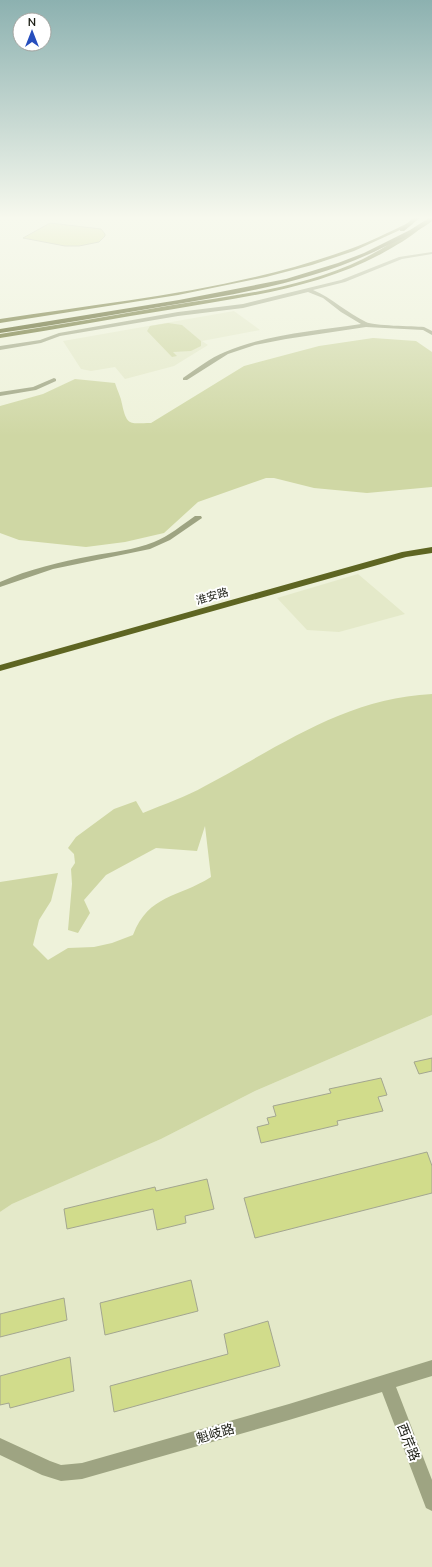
<svg xmlns="http://www.w3.org/2000/svg" width="432" height="1567" viewBox="0 0 432 1567" font-family="Mulish,'Noto Sans SC',sans-serif">
  <style>
    .built { fill: #e4e9c9 }
    .green { fill: #cfd7a4 }
    .building { fill: #d1dc8b; stroke: #a3a690 }
    .lines { fill: none; stroke-linecap: round; stroke-linejoin: round }
    .minor { fill: #9ea482; fill-rule: evenodd }
    .major { fill: #5e6522; fill-rule: evenodd }
    .highway { fill: #474d0c; fill-rule: evenodd }
    .labels { text-anchor: middle; stroke-width: 4; stroke-linejoin: round; paint-order: stroke }
    .street-label { font-size: 11px; fill: #1b1d14; stroke: #fff }
    .near-street-label { font-size: 13px; fill: #1b1d14; stroke: #fff }
  </style>
  <rect width="100%" height="100%" fill="#eef2da"/>
  <path class="built" d="M 234,311 L 260,330 L 202,341 L 208,345 L 174,366 L 125,379 L 115,367 L 91,371 L 81,369 L 63,341 Z
    M 358,574 L 405,614 L 339,632 L 307,630 L 277,598 Z
    M 432,1015 L 432,1567 L 0,1567 L 0,1212 L 12,1204 L 161,1139 L 255,1091 Z"/>
  <path class="green" d="M 168,323 L 182,325 L 201,341 L 201,346 L 191,351 L 173,352 L 177,356 L 172,357 L 147,331 L 150,326 Z
    M 373,338 L 416,341 L 432,352 L 432,487 L 367,493 L 314,488 L 274,478 L 266,478 L 198,502 L 164,533 L 125,542 L 86,547 L 19,540 L 0,533 L 0,406 L 43,394 L 75,379 L 115,383 C 117,390 121,397 122,404 C 127,427 130,423 151,423 L 244,366 L 319,346 Z
    M 432,694 L 432,1015 L 255,1091 L 161,1139 L 12,1204 L 0,1212 L 0,882 L 58,873 L 51,901 L 39,920 L 33,945 L 48,960 L 68,948 L 94,947 L 112,943 L 133,935 C 149,894 178,898 211,877 L 205,826 L 197,851 L 156,848 L 106,875 L 84,900 L 90,913 L 78,933 L 68,930 L 72,884 L 71,869 L 75,863 L 74,854 L 68,848 L 76,837 L 114,809 L 136,801 L 143,813 C 164,804 186,797 205,786 C 279,747 345,698 432,694 Z"/>
  <path class="building" d="M 50,223 L 101,229 L 105,234 L 105,236 L 99,242 L 79,246 L 65,246 L 23,238 Z
    M 432,1058 L 432,1071 L 419,1074 L 414,1062 Z
    M 381,1078 L 387,1095 L 378,1097 L 383,1111 L 337,1121 L 338,1125 L 261,1143 L 257,1127 L 269,1124 L 267,1118 L 276,1116 L 273,1106 L 331,1093 L 329,1089 Z
    M 427,1152 L 432,1166 L 432,1193 L 255,1238 L 244,1198 Z
    M 207,1179 L 214,1209 L 185,1216 L 186,1223 L 157,1230 L 153,1209 L 67,1229 L 64,1209 L 155,1187 L 156,1191 Z
    M 191,1280 L 198,1311 L 105,1335 L 100,1303 Z
    M 64,1298 L 67,1320 L 0,1337 L 0,1314 Z
    M 268,1321 L 280,1366 L 114,1412 L 110,1386 L 228,1354 L 224,1334 Z
    M 70,1357 L 74,1391 L 10,1408 L 9,1403 L 0,1405 L 0,1376 Z"/>
  <g class="lines">
    <path class="minor" d="M 432,252 L 432,254 L 402,259 L 345,282 L 313,290 C 332,298 347,313 366,322 C 373,326 413,326 424,327 L 432,331 L 432,335 L 423,330 L 366,327 L 286,339 L 255,345 L 228,354 L 187,380 L 183,380 L 183,378 C 196,369 210,358 225,352 C 267,334 316,331 361,324 L 341,312 L 323,298 L 308,292 L 243,308 L 178,316 L 60,336 L 41,343 L 0,350 L 0,346 L 40,340 L 59,333 L 178,312 L 243,304 L 341,280 L 399,257 Z
      M 54,378 L 56,379 L 56,381 L 36,390 L 0,396 L 0,392 L 33,387 Z
      M 195,516 L 201,516 L 202,518 L 170,540 L 150,549 L 53,569 L 0,587 L 0,582 C 29,569 60,562 91,556 C 112,552 134,550 154,542 C 169,536 182,525 195,516 Z
      M 432,1360 L 432,1376 L 396,1387 L 432,1480 L 432,1511 L 426,1508 L 382,1392 L 289,1420 L 82,1479 L 61,1481 L 42,1475 L 0,1455 L 0,1438 L 50,1461 L 61,1465 L 82,1463 L 289,1404 Z"/>
    <path class="major" d="M 408,223 L 413,224 L 354,251 L 312,265 L 266,277 L 178,295 L 0,323 L 0,319 C 117,301 238,290 350,249 C 370,242 389,232 408,223 Z
      M 417,226 L 422,227 C 410,238 395,246 381,254 C 317,288 245,297 174,309 C 116,318 58,329 0,338 L 0,334 C 58,325 115,315 173,305 C 237,295 304,288 363,259 C 382,249 400,238 417,226 Z
      M 432,547 L 432,553 L 406,557 L 0,671 L 0,665 L 402,552 Z"/>
    <path class="highway" d="M 416,216 L 422,216 L 404,231 L 400,231 L 400,229 Z
      M 432,216 L 432,221 C 418,232 401,239 384,247 C 316,281 240,294 165,306 C 110,315 55,325 0,333 L 0,329 L 179,300 L 286,279 L 338,263 L 364,253 L 410,230 Z"/>
  </g>
  <linearGradient id="sky" x2="0" y2="1"><stop stop-color="#8cb1b0"/><stop offset="0.5" stop-color="#f7f9ee"/><stop offset="1" stop-color="#f7f9ee" stop-opacity="0"/></linearGradient>
  <rect width="432" height="436" fill="url(#sky)"/>
  <g class="labels">
    <g class="street-label">
      <text transform="translate(212 596) rotate(-16)" y="4">淮安路</text>
    </g>
    <g class="near-street-label">
      <text transform="translate(215 1433) rotate(-16)" y="5">魁岐路</text>
      <text transform="translate(409 1442) rotate(69)" y="5">西芹路</text>
    </g>
  </g>
  <g transform="translate(32 32)"><circle r="19" fill="#ffffff" stroke="#a4a5a1"/>
  <path d="M0-3L7 15L0 10L-7 15Z" fill="#264ebd"/>
  <text y="-6" font-size="11" font-weight="bold" text-anchor="middle" fill="#1b1d14">N</text>
  </g>
</svg>
